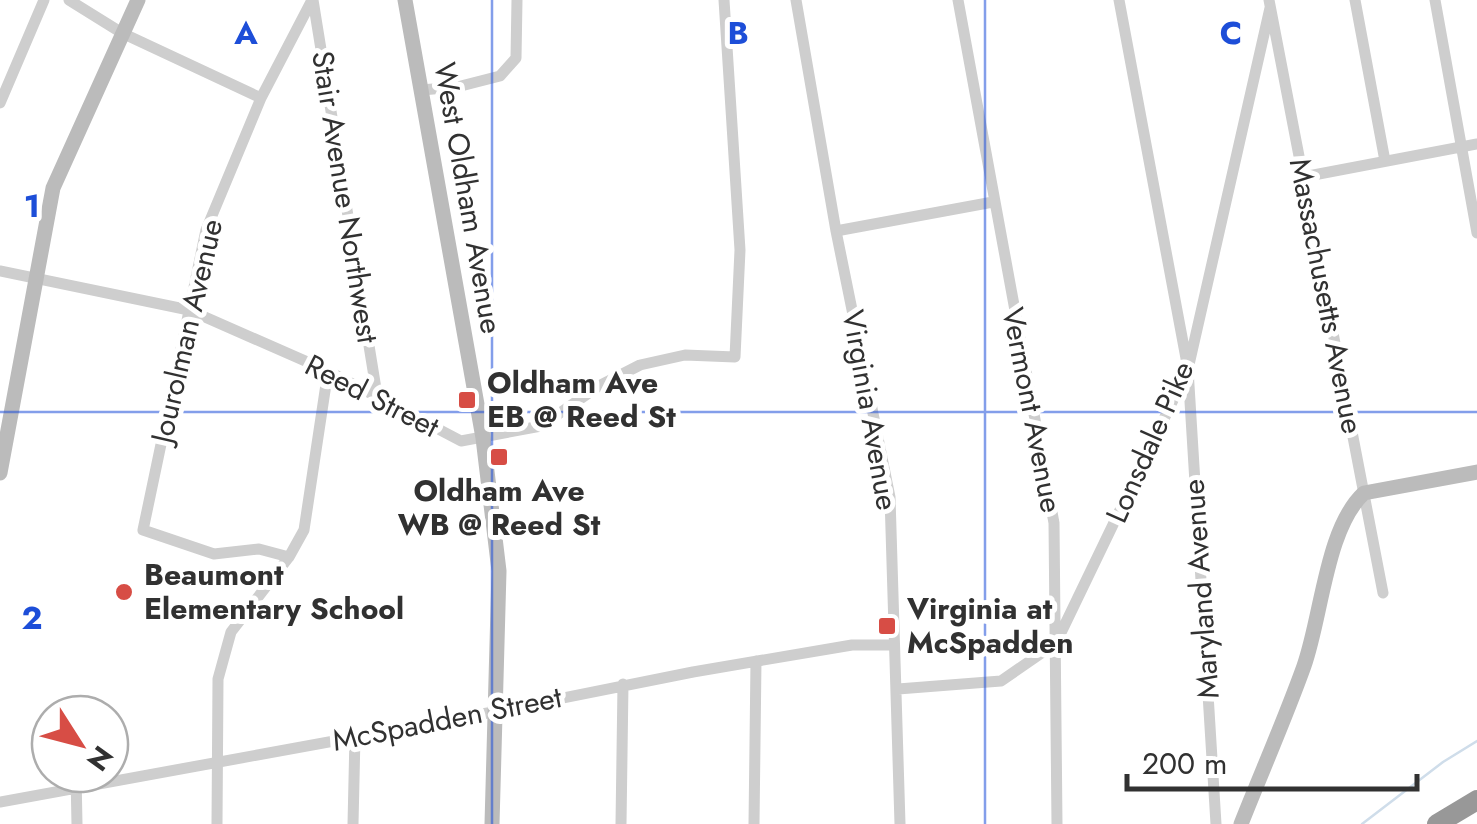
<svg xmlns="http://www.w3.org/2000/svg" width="1477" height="824" viewBox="0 0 1477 824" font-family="Jost,sans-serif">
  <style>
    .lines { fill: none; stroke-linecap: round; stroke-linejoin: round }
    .stream { stroke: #cfddea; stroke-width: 2.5 }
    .street { stroke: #cecece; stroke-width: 11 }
    .secondary { stroke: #bbb; stroke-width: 15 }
    .highway { stroke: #989898; stroke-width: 20 }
    .grid { fill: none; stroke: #1d4ed8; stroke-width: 2.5; stroke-opacity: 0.55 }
    .poi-dot { fill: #d74d45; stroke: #fff; stroke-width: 4 }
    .labels { text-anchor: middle; stroke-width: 10; stroke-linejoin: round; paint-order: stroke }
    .street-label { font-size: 30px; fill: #313131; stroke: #fff }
    .poi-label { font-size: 30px; font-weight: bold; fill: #313131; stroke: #fff; text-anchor: start }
    .grid-label { font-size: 32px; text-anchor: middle; font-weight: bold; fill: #1d4ed8; stroke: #fff; stroke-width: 10; stroke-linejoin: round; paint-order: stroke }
  </style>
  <rect width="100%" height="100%" fill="#fff"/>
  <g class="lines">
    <path class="stream" d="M 1362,824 L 1443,762 L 1477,741"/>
    <path class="street" d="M 69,0 L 122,33 L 261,98
      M 313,0 L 377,395
      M 796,0 L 836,231 L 890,497 L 900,824
      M 958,0 L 1054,523 L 1057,824
      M 1119,0 L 1188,369 L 1216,824
      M 1269,0 L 1383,593
      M 1355,0 L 1385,161
      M 1435,0 L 1477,233
      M 421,90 L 457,87 L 500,76 L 516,58 L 517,0
      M 0,103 L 44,0
      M 1303,177 L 1477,144
      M 836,231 L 993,202
      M 0,271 L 189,310 L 328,371 L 461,441 L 541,426 L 599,386 L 640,365 L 685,355 L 735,357 L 740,250 L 724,0
      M 289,557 L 259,549 L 214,554 L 143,530 L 206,230 L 261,98 L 312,0
      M 898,689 L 1001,681 L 1056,643 L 1188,369 L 1270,8
      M 76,774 L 77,824
      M 0,802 L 493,712 L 693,672 L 852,645 L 894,645
      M 217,824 L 218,679 L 231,632 L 289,557 L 304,530 L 328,371
      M 353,824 L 355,736
      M 621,824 L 623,684
      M 754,824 L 756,661"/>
    <path class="secondary" d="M 405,0 L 483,438 L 499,571 L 492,824
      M 0,473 L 53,188 L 138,0
      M 1241,824 C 1262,771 1285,719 1304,666 C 1322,615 1326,528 1364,493 L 1477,472"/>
    <path class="highway" d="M 1437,824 L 1477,800"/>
  </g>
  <path class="grid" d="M 492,0 L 492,824M 985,0 L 985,824M 0,412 L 1477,412"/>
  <g class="poi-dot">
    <rect x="457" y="390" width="20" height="20" rx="5"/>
    <rect x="489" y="447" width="20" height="20" rx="5"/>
    <circle cx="124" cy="592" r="10"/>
    <rect x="877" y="616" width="20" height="20" rx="5"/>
  </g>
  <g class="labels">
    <g class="street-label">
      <text transform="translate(345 197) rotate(81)" y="10">Stair Avenue Northwest</text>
      <text transform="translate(468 198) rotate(80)" y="10">West Oldham Avenue</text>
      <text transform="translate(1326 296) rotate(79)" y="10">Massachusetts Avenue</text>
      <text transform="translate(187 331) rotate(-77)" y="10">Jourolman Avenue</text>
      <text transform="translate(372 396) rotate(27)" y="10">Reed Street</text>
      <text transform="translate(870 410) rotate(80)" y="10">Virginia Avenue</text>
      <text transform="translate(1032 410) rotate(79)" y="10">Vermont Avenue</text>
      <text transform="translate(1150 442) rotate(-66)" y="10">Lonsdale Pike</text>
      <text transform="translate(1201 589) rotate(-94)" y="10">Maryland Avenue</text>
      <text transform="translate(447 719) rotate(-11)" y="10">McSpadden Street</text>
    </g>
    <g class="poi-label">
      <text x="487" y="393">Oldham Ave<tspan x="487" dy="34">EB @ Reed St</tspan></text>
      <text x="499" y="501" text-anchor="middle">Oldham Ave<tspan x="499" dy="34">WB @ Reed St</tspan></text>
      <text x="144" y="585">Beaumont<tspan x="144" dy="34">Elementary School</tspan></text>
      <text x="907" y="619">Virginia at<tspan x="907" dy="34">McSpadden</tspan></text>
    </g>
  </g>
  <g class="grid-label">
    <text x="246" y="44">A</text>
    <text x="738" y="44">B</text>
    <text x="1231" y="44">C</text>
    <text x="32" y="217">1</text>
    <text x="32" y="629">2</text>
  </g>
  <g transform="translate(80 744) rotate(126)"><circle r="48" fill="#ffffff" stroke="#adadad" stroke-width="2.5"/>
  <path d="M0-8L18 38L0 25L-18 38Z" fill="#d74d45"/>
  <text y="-15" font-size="28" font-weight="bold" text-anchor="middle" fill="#313131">N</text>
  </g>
  <path d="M1127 774v15h290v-15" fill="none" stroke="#313131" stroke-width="5"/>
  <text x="1142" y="774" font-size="30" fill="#313131" stroke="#ffffff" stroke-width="8" paint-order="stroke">200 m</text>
</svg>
